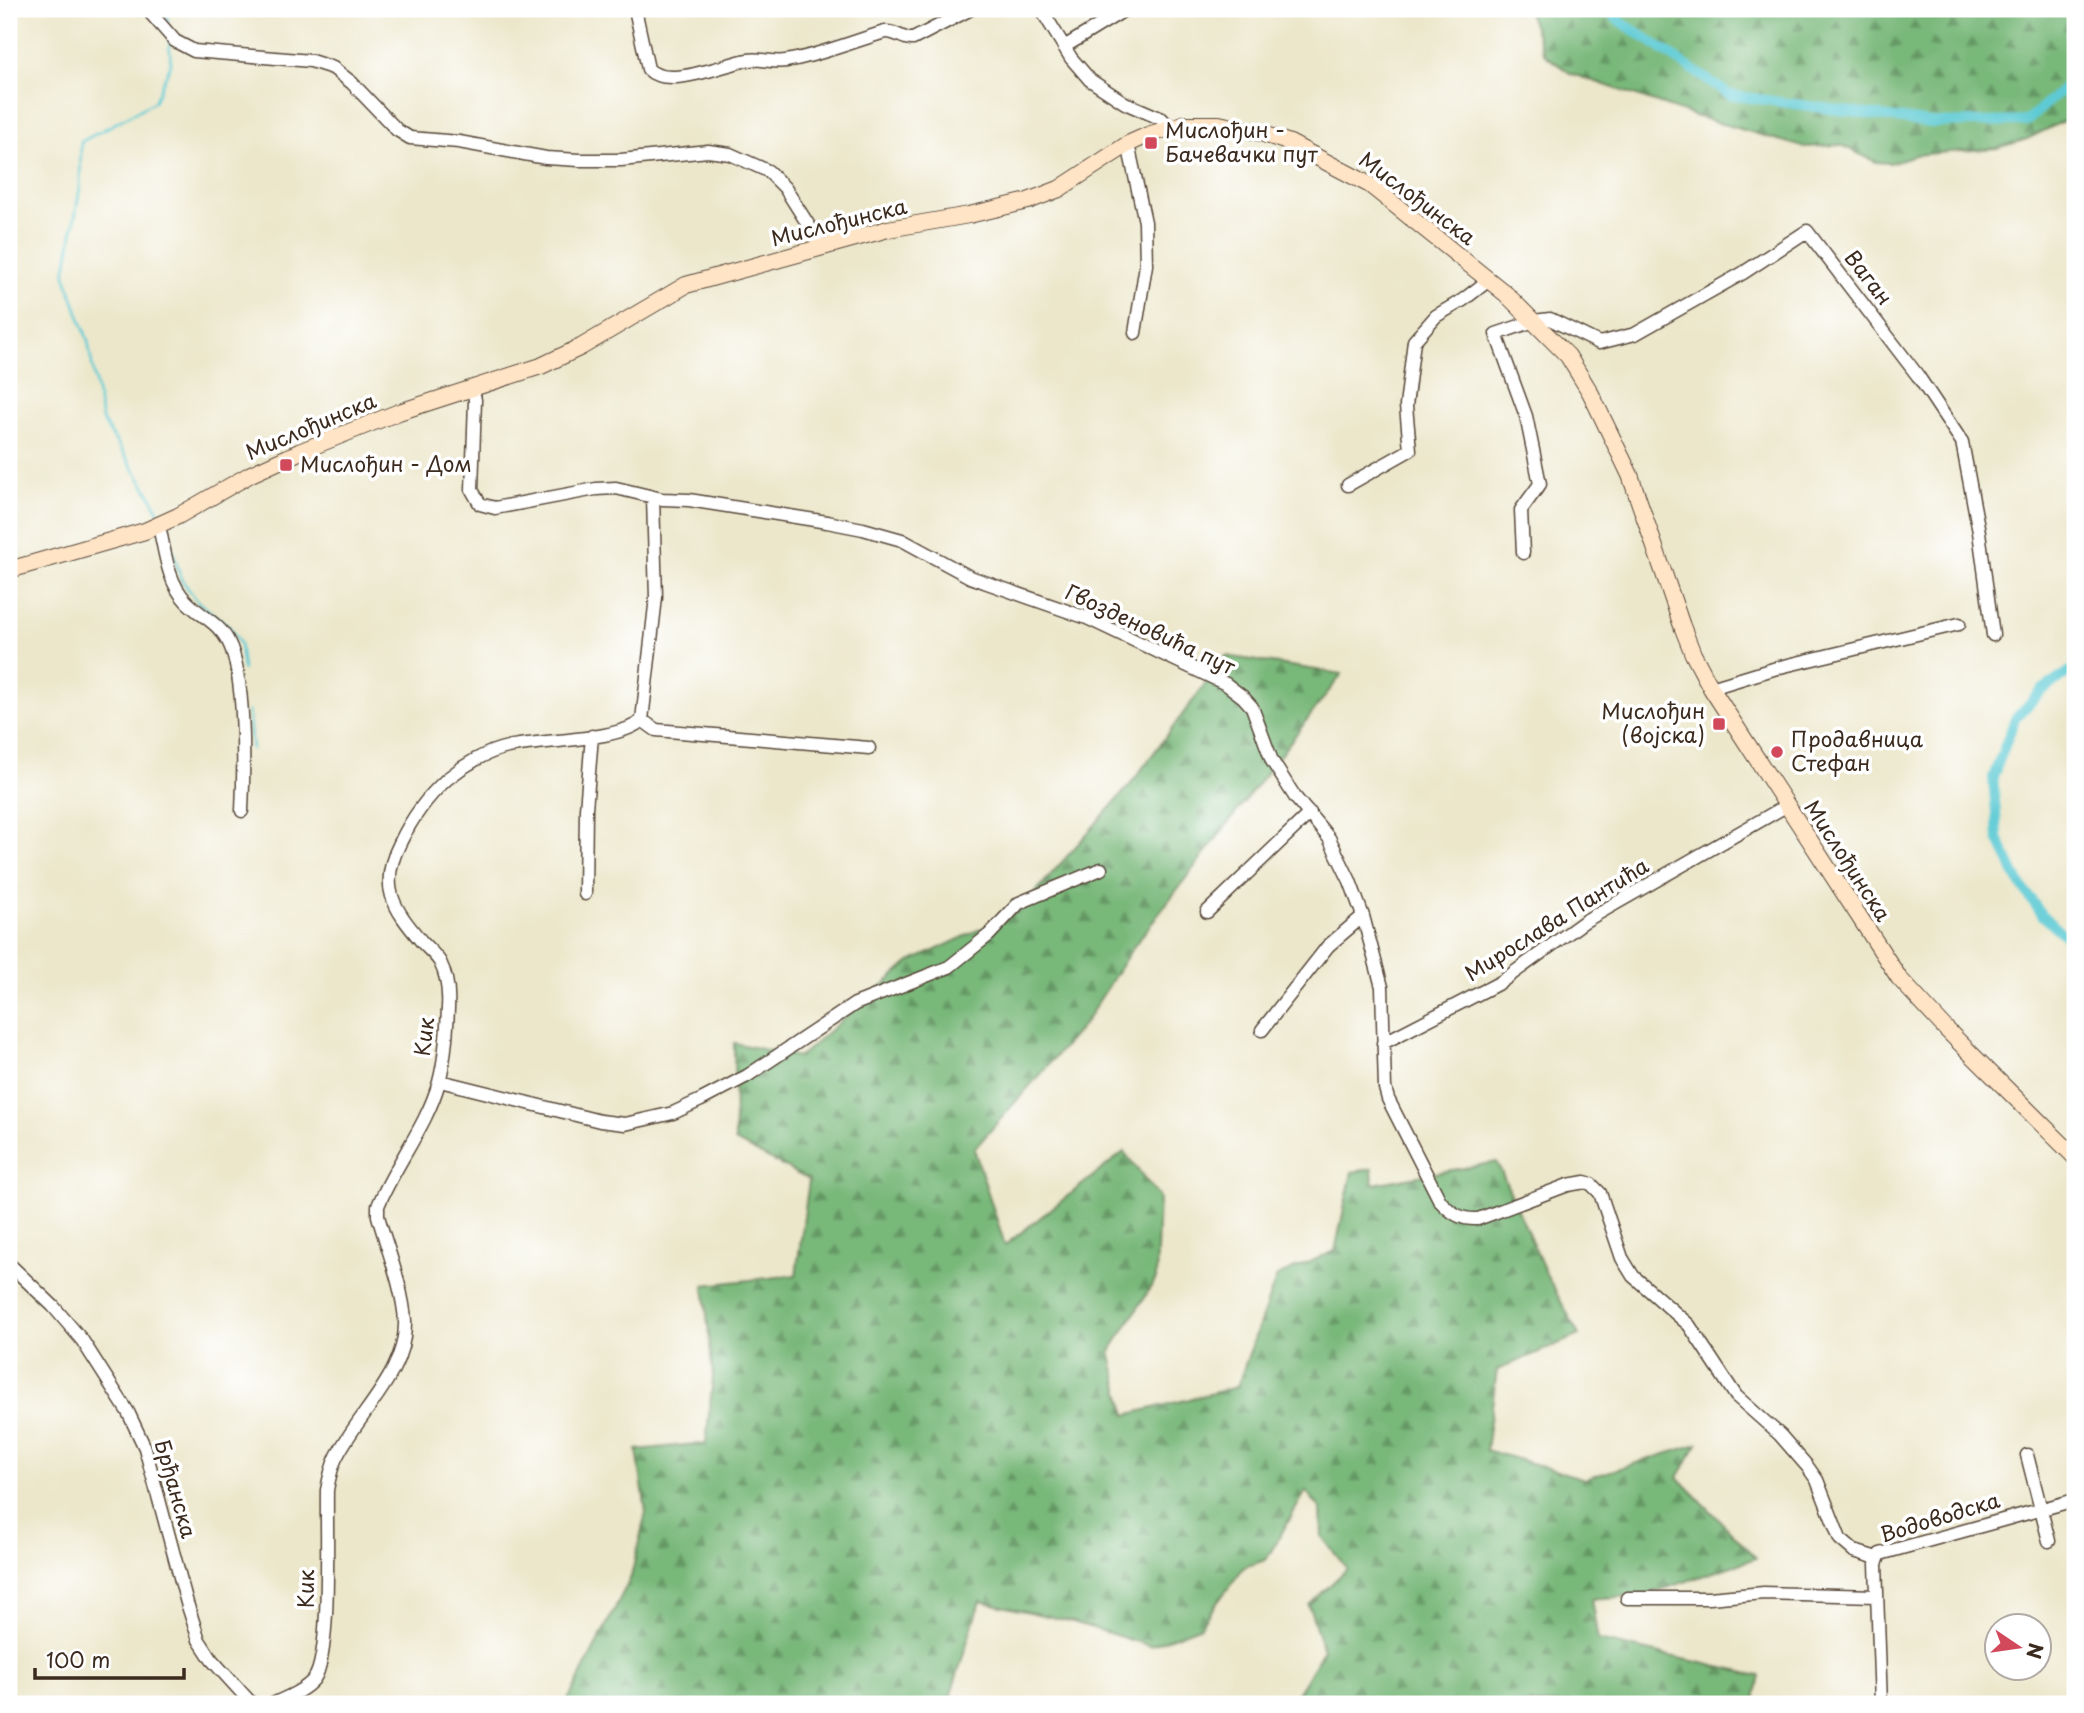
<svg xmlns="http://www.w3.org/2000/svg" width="2084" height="1713" viewBox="0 0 2084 1713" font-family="'Playpen Sans',sans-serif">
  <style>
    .forest { fill: url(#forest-firs); stroke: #5a714c; stroke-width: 2 }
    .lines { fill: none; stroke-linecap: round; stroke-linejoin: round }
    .stream { stroke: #5dcad4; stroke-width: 2.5 }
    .canal { stroke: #5dcad4; stroke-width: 10 }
    .minor-casing { stroke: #564638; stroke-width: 15 }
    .secondary-casing { stroke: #564638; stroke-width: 18 }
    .minor { stroke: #fff; stroke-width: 12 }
    .secondary { stroke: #ffe4c6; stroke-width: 16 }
    .poi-dot { fill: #d1495b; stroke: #fff; stroke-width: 2.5 }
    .labels { text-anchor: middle; stroke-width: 7; stroke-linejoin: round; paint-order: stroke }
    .poi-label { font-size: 21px; fill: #3b2a1e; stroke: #fff; text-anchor: start }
    .street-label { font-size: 21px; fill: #3b2a1e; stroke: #fff }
  </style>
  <defs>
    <pattern id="forest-firs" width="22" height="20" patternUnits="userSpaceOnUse" patternTransform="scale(1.75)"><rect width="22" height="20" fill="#78b879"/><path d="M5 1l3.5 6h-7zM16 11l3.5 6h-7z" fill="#649663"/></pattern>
  </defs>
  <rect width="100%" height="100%" fill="#fff"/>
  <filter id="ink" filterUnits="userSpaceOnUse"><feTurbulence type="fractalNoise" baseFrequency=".0143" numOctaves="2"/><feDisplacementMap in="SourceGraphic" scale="14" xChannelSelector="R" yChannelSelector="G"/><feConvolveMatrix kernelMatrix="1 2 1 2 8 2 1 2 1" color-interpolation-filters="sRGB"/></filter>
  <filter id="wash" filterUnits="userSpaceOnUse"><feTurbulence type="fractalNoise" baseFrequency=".00686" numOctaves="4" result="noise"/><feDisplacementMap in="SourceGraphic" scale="28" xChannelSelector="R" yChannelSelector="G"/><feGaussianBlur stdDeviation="1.57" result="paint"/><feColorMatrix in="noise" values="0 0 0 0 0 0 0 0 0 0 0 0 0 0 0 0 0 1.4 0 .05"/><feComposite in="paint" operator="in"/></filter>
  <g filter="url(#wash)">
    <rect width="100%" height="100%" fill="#ece7cb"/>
    <path class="forest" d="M 1527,9 L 2075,9 L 2075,112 L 2064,121 L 2027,139 L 1997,148 L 1915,155 L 1890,163 L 1876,162 L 1841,145 L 1803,147 L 1698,117 L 1570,73 L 1544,54 Z
      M 1226,656 L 1342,674 L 1131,950 L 1085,1023 L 974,1149 L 1005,1245 L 1124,1152 L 1159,1197 L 1156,1279 L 1110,1352 L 1126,1415 L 1237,1387 L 1277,1276 L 1335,1251 L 1352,1172 L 1372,1169 L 1373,1184 L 1497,1162 L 1547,1276 L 1579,1335 L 1497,1370 L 1486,1450 L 1585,1479 L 1698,1444 L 1678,1477 L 1756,1558 L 1645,1595 L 1591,1599 L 1598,1640 L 1760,1676 L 1754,1704 L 1291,1704 L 1323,1651 L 1309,1605 L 1347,1569 L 1322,1537 L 1321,1509 L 1306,1491 L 1266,1560 L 1244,1567 L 1199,1627 L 1150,1646 L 1073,1622 L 980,1601 L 948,1704 L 566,1704 L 631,1577 L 646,1512 L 637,1450 L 706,1443 L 713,1377 L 704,1285 L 796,1275 L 809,1180 L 735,1141 L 734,1043 L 799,1057 L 910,962 L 1019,911 L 1130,785 Z"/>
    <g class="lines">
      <path class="stream" d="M 167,9 L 168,27
        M 161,517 L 151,496 L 102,420 L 88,341 L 65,275 L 80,188 L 81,142 L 154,102 L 171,64 L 169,41
        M 166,527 L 181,579 L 198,602 L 229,626 L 240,644 L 243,670
        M 248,711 L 252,749"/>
      <path class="canal" d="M 1607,9 L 1617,19 L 1730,95 L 1931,123 L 2027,121 L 2075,78
        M 2075,668 L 2042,690 L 2015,719 L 1993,777 L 1998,838 L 2017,879 L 2042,915 L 2075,945"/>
    </g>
  </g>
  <g filter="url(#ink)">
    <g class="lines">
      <defs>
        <path id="minor" d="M 147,9 L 175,41 L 194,51 L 311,61 L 333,68 L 352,83 L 397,130 L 410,138 L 459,142 L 546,158 L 579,160 L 621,160 L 708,151 L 730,154 L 768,171 L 785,188 L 823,248
          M 635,9 L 648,69 C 668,90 723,64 748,60 C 760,58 773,63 786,61 C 818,56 854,41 885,32 C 897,31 902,40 913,39 L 971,9
          M 1041,9 L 1071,58 L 1090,80 L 1125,103 L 1162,119 L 1169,127
          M 1064,47 L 1126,9
          M 1128,144 L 1145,222 L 1146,265 L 1135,333
          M 473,389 L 475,400 L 472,490 L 480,504 L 495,508 L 596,489 L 616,488 L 662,499 L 689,500 L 827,522 L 863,529 L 902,540 L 970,577 L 1087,618 L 1226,684 L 1243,697 L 1252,707 L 1272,761 L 1295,797 L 1329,838 L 1350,881 L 1363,916 L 1382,987 L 1385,1088 L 1388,1099 L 1440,1201 C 1451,1213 1461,1220 1478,1219 L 1568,1185 L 1585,1182 L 1591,1184 L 1600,1193 L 1622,1258 L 1633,1276 L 1689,1325 L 1736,1396 L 1780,1435 L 1807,1466 L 1817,1480 L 1840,1539 L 1854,1551 L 1877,1558
          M 1348,485 L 1410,450 L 1406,406 L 1414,341 L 1436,316 L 1463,300 L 1489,280
          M 159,526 C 165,551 167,581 186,601 C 199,615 219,623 228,641 C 246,674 244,771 242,811
          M 1523,553 L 1521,510 L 1540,484 L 1526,416 L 1496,334 L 1534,321 L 1550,319 L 1599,343 L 1635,334 L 1743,273 L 1807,231 L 1918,376 L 1962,442 L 1979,532 L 1993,635
          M 1711,688 L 1780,667 L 1959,624
          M 642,720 L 656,730 L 869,748
          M 585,894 L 586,809 L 592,736
          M 1207,912 L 1310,813
          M 1262,1030 L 1328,946 L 1363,916
          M 1383,1043 L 1501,982 L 1585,921 L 1786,806
          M 440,1081 L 600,1121 L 625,1124 L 673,1113 L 701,1100 L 747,1076 L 855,1004 L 949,967 L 989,935 L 1019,903 L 1101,869
          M 9,1264 L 53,1306 L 82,1340 L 128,1412 L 145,1448 L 187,1603 L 199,1640 L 212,1660 L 252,1704
          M 2027,1455 L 2049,1541
          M 1627,1598 L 1709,1598 L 1764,1593 L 1876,1596
          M 273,1704 C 287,1697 304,1691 314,1679 C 332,1655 326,1525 327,1490 C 329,1479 331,1468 336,1458 C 357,1414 407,1374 405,1321 C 403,1288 387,1248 378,1216 L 378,1206 C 395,1164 427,1126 439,1082 C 445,1060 447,1032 448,1008 C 449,993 447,976 440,962 C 435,954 428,949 422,942 C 393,908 378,886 400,843 C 411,820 428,796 447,779 C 463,766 487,751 508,747 C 539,740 621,741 642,720 L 656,597 L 653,498
          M 1881,1704 L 1876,1564 L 1880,1554 L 2075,1500"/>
        <path id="secondary" d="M 9,570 L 145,531 L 178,516 L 251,474 L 299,452 L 399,412 L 541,366 L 581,347 L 686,285 L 888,229 L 969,215 L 1028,201 L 1059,189 L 1128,144 L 1148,135 L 1183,124 L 1219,124 L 1261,133 L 1290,143 L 1370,185 L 1506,294 L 1568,356 L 1590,392 L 1630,475 L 1682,626 L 1693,654 L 1711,688 L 1899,978 L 1946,1029 L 2075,1157"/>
      </defs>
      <use href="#minor" class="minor-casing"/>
      <use href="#secondary" class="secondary-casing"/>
      <use href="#minor" class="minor"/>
      <use href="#secondary" class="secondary"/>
    </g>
  </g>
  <g class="poi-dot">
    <rect x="1144" y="136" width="14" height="14" rx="3.5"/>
    <rect x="279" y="458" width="14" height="14" rx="3.5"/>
    <rect x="1712" y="717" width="14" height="14" rx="3.5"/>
    <circle cx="1777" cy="752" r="7"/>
  </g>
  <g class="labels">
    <g class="poi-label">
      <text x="1165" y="138">Мислођин -<tspan x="1165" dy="24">Бачевачки пут</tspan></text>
      <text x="300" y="472">Мислођин - Дом</text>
      <text x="1705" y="719" text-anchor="end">Мислођин<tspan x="1705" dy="24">(војска)</tspan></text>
      <text x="1791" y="747">Продавница<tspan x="1791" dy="24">Стефан</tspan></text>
    </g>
    <g class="street-label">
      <text transform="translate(1417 199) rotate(37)" y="7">Мислођинска</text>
      <text transform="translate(839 223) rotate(-14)" y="7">Мислођинска</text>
      <text transform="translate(1868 278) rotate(52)" y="7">Ваган</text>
      <text transform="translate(311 427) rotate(-23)" y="7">Мислођинска</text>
      <text transform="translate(1150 630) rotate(25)" y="7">Гвозденовића пут</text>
      <text transform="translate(1847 861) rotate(57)" y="7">Мислођинска</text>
      <text transform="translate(1557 920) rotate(-32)" y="7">Мирослава Пантића</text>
      <text transform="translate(425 1037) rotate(-83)" y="7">Кик</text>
      <text transform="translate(175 1489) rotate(74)" y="7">Брђанска</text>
      <text transform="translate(1940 1518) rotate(-17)" y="7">Водоводска</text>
      <text transform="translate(307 1589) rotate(-90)" y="7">Кик</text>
    </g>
  </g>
  <rect width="2084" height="1713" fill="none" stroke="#fff" stroke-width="35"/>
  <g transform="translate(2018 1647) rotate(103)"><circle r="33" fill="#ffffff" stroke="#b1aaa5" stroke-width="2"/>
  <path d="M0-5L12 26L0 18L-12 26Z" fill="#d1495b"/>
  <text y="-10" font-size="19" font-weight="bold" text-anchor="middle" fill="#3b2a1e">N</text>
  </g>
  <path d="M35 1668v10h149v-10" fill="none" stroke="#3b2a1e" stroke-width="3.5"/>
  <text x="46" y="1668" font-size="21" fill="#3b2a1e" stroke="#ffffff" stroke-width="5" paint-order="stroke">100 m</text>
</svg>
